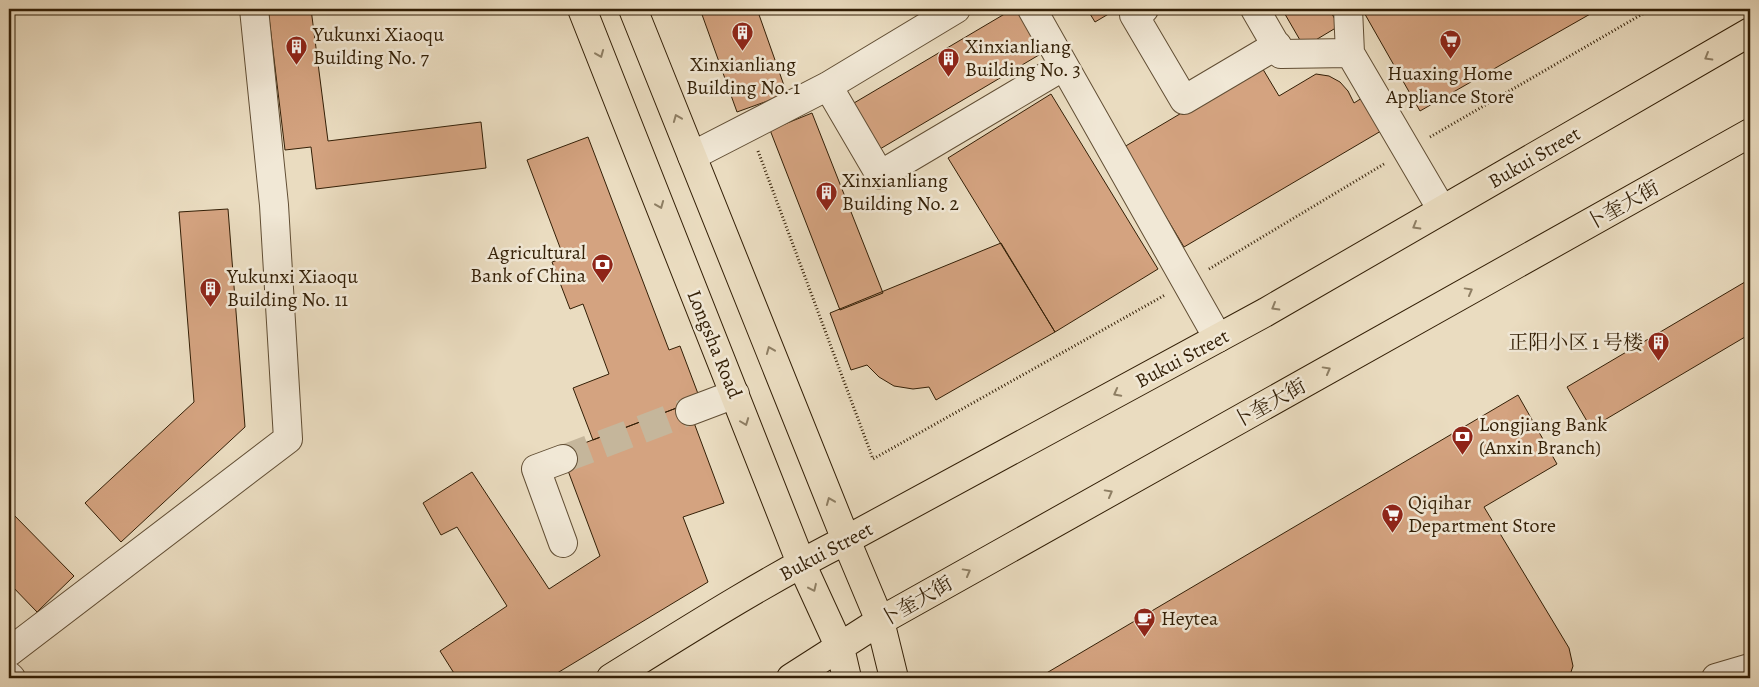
<svg xmlns="http://www.w3.org/2000/svg" width="1759" height="687" viewBox="0 0 1759 687" font-family="Alegreya,'Noto Serif SC',serif">
  <style>
    .building { fill: #d4a380; stroke: #331f06 }
    .lines { fill: none; stroke-linecap: round; stroke-linejoin: round }
    .minor-tunnel { stroke: #c5b69b; stroke-width: 28; stroke-dasharray: 28 14; stroke-linecap: butt }
    .minor-casing { stroke: #614e34; stroke-width: 30 }
    .major-casing { stroke: #331f06; stroke-width: 30 }
    .path { stroke: #331f06; stroke-width: 3; stroke-dasharray: 1 2.5; stroke-linecap: butt }
    .minor { stroke: #f1e8d6; stroke-width: 28 }
    .major { stroke: #eadcc0; stroke-width: 28 }
    .oneway { stroke: #8e7e63 }
    .labels { text-anchor: middle; stroke-width: 5; stroke-linejoin: round; paint-order: stroke }
    .poi-label { font-size: 20px; fill: #331f06; stroke: #f1e8d6; text-anchor: start }
    .street-label { font-size: 20px; fill: #331f06; stroke: #f1e8d6 }
  </style>
  <rect width="100%" height="100%" fill="#eadcc0"/>
  <filter id="stains"><feTurbulence type="fractalNoise" baseFrequency=".004" numOctaves="4"/><feColorMatrix values="0 0 0 0 .2 0 0 0 0 .09 0 0 0 0 .02 0 0 0 .5 -.17"/></filter>
  <radialGradient id="worn" r=".72"><stop offset=".6" stop-color="#630" stop-opacity="0"/><stop offset="1" stop-color="#630" stop-opacity=".3"/></radialGradient>
  <path class="building" d="M 268,9 L 311,9 L 328,141 L 481,122 L 486,168 L 316,189 L 311,147 L 285,150 Z
    M 700,9 L 757,9 L 787,94 L 737,112 Z
    M 1013,9 L 1019,9 L 1044,52 L 880,149 L 854,103 Z
    M 1087,9 L 1117,9 L 1095,22 Z
    M 1282,9 L 1329,9 L 1339,26 L 1304,47 Z
    M 1362,9 L 1599,9 L 1420,111 Z
    M 1261,66 L 1279,96 L 1316,74 L 1329,76 L 1340,82 L 1348,91 L 1354,103 L 1362,98 L 1381,131 L 1184,247 L 1124,147 Z
    M 1051,94 L 1158,269 L 1055,332 L 948,158 Z
    M 812,113 L 883,293 L 840,310 L 770,130 Z
    M 588,137 L 669,350 L 680,346 L 700,399 L 593,440 L 573,388 L 609,374 L 583,304 L 570,309 L 552,262 L 564,258 L 527,160 Z
    M 228,209 L 245,427 L 121,542 L 85,503 L 194,402 L 179,212 Z
    M 1001,243 L 1055,332 L 936,400 L 929,387 L 913,389 L 894,386 L 879,377 L 867,365 L 851,370 L 830,313 Z
    M 1750,279 L 1750,334 L 1591,428 L 1567,387 Z
    M 1518,395 L 1557,464 L 1484,507 L 1569,648 L 1573,666 L 1569,678 L 1038,678 Z
    M 687,404 L 724,503 L 683,517 L 708,582 L 549,678 L 457,678 L 440,651 L 507,606 L 457,527 L 441,535 L 423,503 L 472,472 L 549,589 L 600,556 L 561,452 Z
    M 9,510 L 74,576 L 37,612 L 9,583 Z"/>
  <g class="lines">
    <path class="minor-tunnel" d="M 563,459 L 690,411"/>
    <defs>
      <path id="minor" d="M 1032,9 L 1218,338
        M 1144,9 L 1134,15 L 1184,100 L 1277,45
        M 1255,9 L 1281,54 L 1350,53 L 1442,210
        M 1348,9 L 1350,53
        M 828,86 L 880,175 L 1064,66
        M 692,156 L 828,86 L 956,9
        M 690,411 L 735,394
        M 563,459 L 536,469 L 563,543
        M 9,652 L 288,439 L 274,205 L 254,9
        M 9,676 L 11,678
        M 1716,678 L 1750,668"/>
      <path id="major" d="M 582,9 L 801,563 L 840,648 L 847,678
        M 633,9 L 846,540 L 880,621 L 894,678
        M 611,678 C 688,630 765,581 846,540 L 1266,312 L 1750,32
        M 791,678 L 880,621 L 1750,133"/>
    </defs>
    <use href="#minor" class="minor-casing"/>
    <use href="#major" class="major-casing"/>
    <path class="path" d="M 1430,137 L 1651,9
      M 758,151 L 873,459 L 1165,295
      M 1209,269 L 1384,164"/>
    <use href="#minor" class="minor"/>
    <use href="#major" class="major"/>
  </g>
  <defs><path id="oneway-chevron" d="M-2-3.5L2.5 0L-2 3.5" fill="none" stroke-width="1.6" stroke-linecap="round" stroke-linejoin="round" transform="scale(1.25)"/></defs>
  <g class="oneway">
    <use href="#oneway-chevron" transform="translate(600 54) rotate(68)"/>
    <use href="#oneway-chevron" transform="translate(1708 57) rotate(150)"/>
    <use href="#oneway-chevron" transform="translate(677 118) rotate(-112)"/>
    <use href="#oneway-chevron" transform="translate(660 205) rotate(68)"/>
    <use href="#oneway-chevron" transform="translate(1416 226) rotate(150)"/>
    <use href="#oneway-chevron" transform="translate(1469 291) rotate(-29)"/>
    <use href="#oneway-chevron" transform="translate(1275 307) rotate(150)"/>
    <use href="#oneway-chevron" transform="translate(770 350) rotate(-112)"/>
    <use href="#oneway-chevron" transform="translate(1327 370) rotate(-29)"/>
    <use href="#oneway-chevron" transform="translate(1117 393) rotate(152)"/>
    <use href="#oneway-chevron" transform="translate(745 422) rotate(69)"/>
    <use href="#oneway-chevron" transform="translate(1109 493) rotate(-29)"/>
    <use href="#oneway-chevron" transform="translate(830 501) rotate(-112)"/>
    <use href="#oneway-chevron" transform="translate(967 572) rotate(-29)"/>
    <use href="#oneway-chevron" transform="translate(813 588) rotate(65)"/>
  </g>
  <defs>
    <symbol id="building-pin" viewBox="-11 -11 22 30"><path d="M0 17L-7.5 6A9.5 9.5 0 1 1 7.5 6Z" fill="#8f2418" stroke="#f1e8d6"/><path d="M-4-6H4V6H1V3H-1V6H-4ZM-2.5-4.3h1.7v1.8h-1.7ZM.8-4.3h1.7v1.8H.8ZM-2.5-1h1.7V.8h-1.7ZM.8-1h1.7V.8H.8Z" fill="#fff"/></symbol>
    <symbol id="supermarket-pin" viewBox="-11 -11 22 30"><path d="M0 17L-7.5 6A9.5 9.5 0 1 1 7.5 6Z" fill="#8f2418" stroke="#f1e8d6"/><path d="M-6-5.5h2.5l.6 2H6L4.5 2H-2.5L-4.4-4H-6ZM-1.5 3.2a1.3 1.3 0 1 0 .1 0ZM3 3.2a1.3 1.3 0 1 0 .1 0Z" fill="#fff"/></symbol>
    <symbol id="bank-pin" viewBox="-11 -11 22 30"><path d="M0 17L-7.5 6A9.5 9.5 0 1 1 7.5 6Z" fill="#8f2418" stroke="#f1e8d6"/><path d="M-6-4H6V4H-6ZM0-2.3a2.3 2.3 0 1 0 0 4.6a2.3 2.3 0 1 0 0-4.6Z" fill="#fff"/></symbol>
    <symbol id="cafe-pin" viewBox="-11 -11 22 30"><path d="M0 17L-7.5 6A9.5 9.5 0 1 1 7.5 6Z" fill="#8f2418" stroke="#f1e8d6"/><path d="M-5.5-4.5H6V0H3Q3 3.5 0 3.5H-2.5Q-5.5 3.5-5.5 0ZM3-3.2v2h1.7v-2ZM-6 4.5H4V6H-6Z" fill="#fff"/></symbol>
  </defs>
  <g fill-rule="evenodd">
    <use href="#building-pin" x="730" y="20" width="25" height="34"/>
    <use href="#supermarket-pin" x="1438" y="28" width="25" height="34"/>
    <use href="#building-pin" x="284" y="34" width="25" height="34"/>
    <use href="#building-pin" x="936" y="46" width="25" height="34"/>
    <use href="#building-pin" x="814" y="180" width="25" height="34"/>
    <use href="#bank-pin" x="590" y="252" width="25" height="34"/>
    <use href="#building-pin" x="198" y="276" width="25" height="34"/>
    <use href="#building-pin" x="1646" y="330" width="25" height="34"/>
    <use href="#bank-pin" x="1450" y="424" width="25" height="34"/>
    <use href="#supermarket-pin" x="1380" y="502" width="25" height="34"/>
    <use href="#cafe-pin" x="1132" y="606" width="25" height="34"/>
  </g>
  <g class="labels">
    <g class="poi-label">
      <text x="313" y="41">Yukunxi Xiaoqu<tspan x="313" dy="23">Building No. 7</tspan></text>
      <text x="965" y="53">Xinxianliang<tspan x="965" dy="23">Building No. 3</tspan></text>
      <text x="743" y="71" text-anchor="middle">Xinxianliang<tspan x="743" dy="23">Building No. 1</tspan></text>
      <text x="1450" y="80" text-anchor="middle">Huaxing Home<tspan x="1450" dy="23">Appliance Store</tspan></text>
      <text x="842" y="187">Xinxianliang<tspan x="842" dy="23">Building No. 2</tspan></text>
      <text x="586" y="259" text-anchor="end">Agricultural<tspan x="586" dy="23">Bank of China</tspan></text>
      <text x="227" y="283">Yukunxi Xiaoqu<tspan x="227" dy="23">Building No. 11</tspan></text>
      <text x="1643" y="349" text-anchor="end">正阳小区 1 号楼</text>
      <text x="1479" y="431">Longjiang Bank<tspan x="1479" dy="23">(Anxin Branch)</tspan></text>
      <text x="1408" y="509">Qiqihar<tspan x="1408" dy="23">Department Store</tspan></text>
      <text x="1161" y="625">Heytea</text>
    </g>
    <g class="street-label">
      <text transform="translate(1534 157) rotate(-30)" y="7">Bukui Street</text>
      <text transform="translate(1622 205) rotate(-29)" y="7">卜奎大街</text>
      <text transform="translate(715 344) rotate(68)" y="7">Longsha Road</text>
      <text transform="translate(1182 358) rotate(-28)" y="7">Bukui Street</text>
      <text transform="translate(1269 403) rotate(-29)" y="7">卜奎大街</text>
      <text transform="translate(826 551) rotate(-28)" y="7">Bukui Street</text>
      <text transform="translate(916 601) rotate(-30)" y="7">卜奎大街</text>
    </g>
  </g>
  <rect width="1759" height="687" fill="none" stroke="#eadcc0" stroke-width="30"/>
  <rect x="10" y="10" width="1739" height="667" fill="none" stroke="#331f06" stroke-width="2.5"/>
  <rect x="15" y="15" width="1729" height="657" fill="none" stroke="#331f06"/>
  <rect width="100%" height="100%" filter="url(#stains)"/>
  <rect width="100%" height="100%" fill="url(#worn)"/>
</svg>
